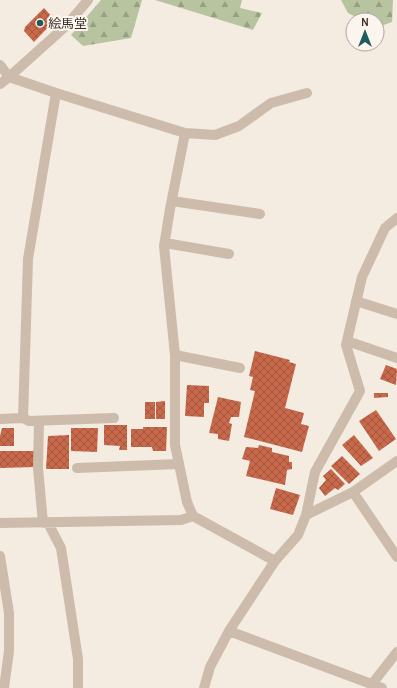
<svg xmlns="http://www.w3.org/2000/svg" width="397" height="688" viewBox="0 0 397 688" font-family="Karla,'Noto Sans JP',sans-serif">
  <style>
    .forest { fill: url(#forest-firs) }
    .building { fill: url(#building-cross-hatch) }
    .lines { fill: none; stroke-linecap: round; stroke-linejoin: round }
    .minor { stroke: #cdbbac; stroke-width: 10 }
    .poi-dot { fill: #1f5a5e; stroke: #fbf5ee; stroke-width: 1.5 }
    .labels { text-anchor: middle; stroke-width: 4; stroke-linejoin: round; paint-order: stroke }
    .poi-label { font-size: 13px; fill: #3b302b; stroke: #fbf5ee; text-anchor: start }
  </style>
  <defs>
    <pattern id="forest-firs" width="22" height="20" patternUnits="userSpaceOnUse"><rect width="22" height="20" fill="#b8c4a0"/><path d="M5 1l3.5 6h-7zM16 11l3.5 6h-7z" fill="#97a083"/></pattern>
    <pattern id="building-cross-hatch" width="8" height="8" patternUnits="userSpaceOnUse"><rect width="8" height="8" fill="#c8694b"/><path d="M0 0l8 8M0 8l8-8" fill="none" stroke="#a4573f"/></pattern>
  </defs>
  <rect width="100%" height="100%" fill="#f4ebe1"/>
  <path class="forest" d="M 101,0 L 142,0 L 131,38 L 83,46 L 71,35 Z
    M 155,0 L 242,0 L 240,8 L 262,13 L 253,30 Z
    M 341,0 L 393,0 L 392,22 L 378,27 L 377,27 L 377,20 L 362,20 L 348,13 Z"/>
  <path class="building" d="M 44,8 L 55,20 L 34,42 L 24,31 L 25,27 Z
    M 255,351 L 290,360 L 289,362 L 296,364 L 285,408 L 304,413 L 301,424 L 309,426 L 302,452 L 244,437 L 255,391 L 250,390 L 253,377 L 249,376 Z
    M 386,365 L 397,369 L 396,385 L 380,379 Z
    M 187,385 L 209,386 L 209,403 L 204,403 L 204,417 L 185,416 Z
    M 374,393 L 388,393 L 388,397 L 374,398 Z
    M 218,397 L 241,402 L 239,417 L 231,417 L 229,423 L 232,424 L 229,441 L 218,439 L 218,434 L 209,433 Z
    M 165,401 L 165,419 L 156,419 L 156,402 Z
    M 145,402 L 155,402 L 155,419 L 145,419 Z
    M 376,410 L 396,439 L 379,451 L 359,421 Z
    M 104,425 L 127,425 L 127,450 L 119,450 L 120,446 L 104,445 Z
    M 143,427 L 167,427 L 166,451 L 153,451 L 152,447 L 131,447 L 131,429 L 143,429 Z
    M 2,428 L 14,428 L 14,446 L 0,446 L 0,436 Z
    M 71,428 L 98,428 L 97,452 L 71,451 Z
    M 69,435 L 69,469 L 46,469 L 48,436 Z
    M 354,435 L 373,458 L 361,466 L 342,445 Z
    M 259,445 L 272,448 L 272,452 L 289,456 L 289,462 L 292,462 L 292,469 L 287,470 L 285,485 L 246,476 L 250,461 L 242,459 L 246,447 L 258,448 Z
    M 0,451 L 34,451 L 34,467 L 0,468 Z
    M 342,456 L 360,474 L 349,484 L 331,466 Z
    M 331,469 L 345,484 L 338,490 L 335,488 L 325,496 L 319,488 L 326,480 L 323,476 Z
    M 276,488 L 300,495 L 293,515 L 270,509 Z"/>
  <g class="lines">
    <path class="minor" d="M 0,65 L 9,77 L 56,93 L 185,133 L 215,135 L 239,126 L 271,103 L 307,93
      M 0,84 L 9,77 L 67,25 L 88,0
      M 185,133 L 170,209 L 164,246 L 175,355 L 175,445 L 187,502 L 193,516 L 275,561
      M 172,201 L 260,214
      M 165,243 L 229,254
      M 356,301 L 397,314
      M 347,341 L 397,358
      M 175,355 L 240,368
      M 23,418 L 29,421 L 114,418
      M 0,419 L 23,418 L 28,259 L 56,93
      M 39,421 L 38,468 L 43,523
      M 77,468 L 179,464
      M 353,492 L 397,557
      M 306,515 L 315,472 L 360,391 L 346,345 L 362,277 L 385,228 L 397,218
      M 0,523 L 181,520 L 193,516
      M 48,523 L 61,548 L 78,659 L 78,688
      M 0,556 L 9,613 L 9,651 L 4,688
      M 229,631 L 382,688
      M 204,688 L 210,667 L 229,631 L 275,561 L 298,535 L 306,515 L 353,492 L 397,461
      M 370,688 L 372,684 L 397,652"/>
  </g>
  <circle class="poi-dot" cx="40" cy="23" r="4"/>
  <g class="labels">
    <g class="poi-label">
      <text x="48" y="28">絵馬堂</text>
    </g>
  </g>
  <g transform="translate(365 32)"><circle r="19" fill="#fbf5ee" stroke="#aea6a0"/>
  <path d="M0-3L7 15L0 10L-7 15Z" fill="#1f5a5e"/>
  <text y="-6" font-size="11" font-weight="bold" text-anchor="middle" fill="#3b302b">N</text>
  </g>
</svg>
